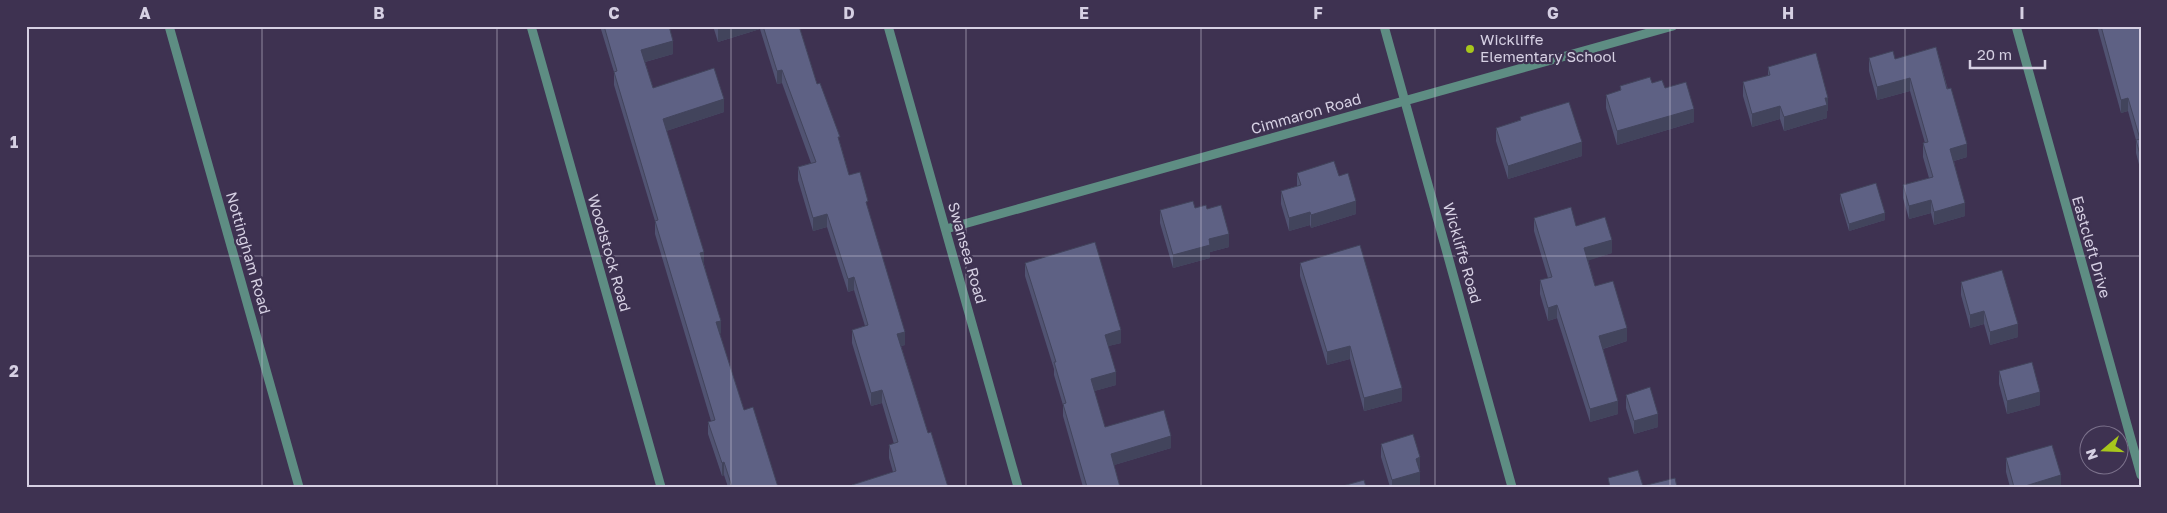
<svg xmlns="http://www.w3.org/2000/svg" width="2167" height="513" viewBox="0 0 2167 513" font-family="'Golos Text',sans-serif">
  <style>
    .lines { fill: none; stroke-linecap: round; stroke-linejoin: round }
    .minor { stroke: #5e8d83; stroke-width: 9 }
    .wall { fill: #515372 }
    .shaded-wall { fill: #42445c }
    .building { fill: #5e6184; stroke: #42445c }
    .grid { fill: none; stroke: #d6d0e3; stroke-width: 1; stroke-opacity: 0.55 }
    .poi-dot { fill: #a8c71c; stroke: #3e3251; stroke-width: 2 }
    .labels { text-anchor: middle; stroke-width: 4.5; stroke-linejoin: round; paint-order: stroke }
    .poi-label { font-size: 15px; fill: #d6d0e3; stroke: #3e3251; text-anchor: start }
    .street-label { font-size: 15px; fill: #d6d0e3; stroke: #3e3251 }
    .neatline { fill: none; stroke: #d6d0e3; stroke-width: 2 }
    .grid-label { font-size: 16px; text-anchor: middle; font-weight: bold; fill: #d6d0e3 }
  </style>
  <rect width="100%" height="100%" fill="#3e3251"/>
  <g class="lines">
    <path class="minor" d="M 169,26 L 299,487
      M 531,26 L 661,487
      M 888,26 L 1018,487
      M 1384,26 L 1512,487
      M 2016,26 L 2141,475
      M 946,229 L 1673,26"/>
  </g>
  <path class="wall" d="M 600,26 L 635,26 L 635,27 L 673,54 L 645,62 L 653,88 L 724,112 L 666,131 L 704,264 L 721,333 L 719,334 L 744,410 L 778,487 L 728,487 L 724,475 L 722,476 L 708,434 L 708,422 L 711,421 L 655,234 L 655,221 L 614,85 L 614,72 Z
    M 713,26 L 799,26 L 817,84 L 840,143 L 849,175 L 868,210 L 905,345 L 901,346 L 928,433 L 948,487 L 852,487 L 852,485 L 893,472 L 889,458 L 889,445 L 894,444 L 882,403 L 871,406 L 852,343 L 852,330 L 865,326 L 854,290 L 848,292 L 827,227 L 813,231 L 798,180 L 798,167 L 811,163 L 782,83 L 777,84 L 760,29 L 718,42 Z
    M 2097,26 L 2141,26 L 2141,172 L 2136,153 L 2136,140 L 2128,111 L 2121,113 Z
    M 1936,47 L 1967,157 L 1954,161 L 1965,216 L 1934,225 L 1931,213 L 1909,219 L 1903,198 L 1903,185 L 1929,178 L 1923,157 L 1923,143 L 1925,143 L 1910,91 L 1877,100 L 1869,71 L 1869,58 L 1895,59 Z
    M 1768,67 L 1828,111 L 1827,111 L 1827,118 L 1784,131 L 1780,119 L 1752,127 L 1743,96 L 1743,82 L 1768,76 Z
    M 1652,83 L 1665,88 L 1694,122 L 1617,145 L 1606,108 L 1606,95 L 1620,91 L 1620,86 Z
    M 1520,117 L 1582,156 L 1508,179 L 1496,141 L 1496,128 L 1520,120 Z
    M 1297,173 L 1339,176 L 1356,214 L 1311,228 L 1310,225 L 1289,231 L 1281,204 L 1281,191 L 1297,186 Z
    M 1840,194 L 1885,220 L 1849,231 L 1840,201 Z
    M 1195,208 L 1207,209 L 1229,247 L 1210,252 L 1210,258 L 1173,268 L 1160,223 L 1160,210 Z
    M 1534,218 L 1576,226 L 1612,253 L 1588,260 L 1595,286 L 1627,341 L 1603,349 L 1618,414 L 1590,422 L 1557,318 L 1548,321 L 1540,294 L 1540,280 L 1548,278 L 1534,231 Z
    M 1025,263 L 1121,343 L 1108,346 L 1116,385 L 1094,391 L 1105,427 L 1171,448 L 1114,465 L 1120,487 L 1083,487 L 1063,416 L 1063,405 L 1054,375 L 1054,369 L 1025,276 Z
    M 1300,263 L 1402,401 L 1364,411 L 1350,359 L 1327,365 L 1300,276 Z
    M 1961,282 L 2018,337 L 1990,345 L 1984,324 L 1970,328 L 1961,295 Z
    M 1999,371 L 2040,405 L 2007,414 L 1999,384 Z
    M 1626,395 L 1658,427 L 1634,434 L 1626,408 Z
    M 1381,444 L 1420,471 L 1420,485 L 1415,487 L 1390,487 L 1381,457 Z
    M 2006,458 L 2061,487 L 2010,487 L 2006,472 Z"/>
  <path class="shaded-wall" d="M 726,26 L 760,26 L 760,29 L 718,42 L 718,29 Z
    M 673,41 L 673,54 L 641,63 L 641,50 Z
    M 782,70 L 782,83 L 777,84 L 777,71 Z
    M 1910,78 L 1910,91 L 1877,100 L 1877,87 Z
    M 1825,98 L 1828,98 L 1828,111 L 1827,111 L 1827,118 L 1784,131 L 1784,117 Z
    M 2128,98 L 2128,111 L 2121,113 L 2121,100 Z
    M 724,99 L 724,112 L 663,132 L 663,119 Z
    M 1780,106 L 1780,119 L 1752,127 L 1752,114 Z
    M 1694,109 L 1694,122 L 1617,145 L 1617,131 Z
    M 1582,142 L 1582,156 L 1508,179 L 1508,166 Z
    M 1967,144 L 1967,157 L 1950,162 L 1950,149 Z
    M 1931,200 L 1931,213 L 1909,219 L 1909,206 Z
    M 1356,201 L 1356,214 L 1311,228 L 1311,215 Z
    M 1965,203 L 1965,216 L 1934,225 L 1934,212 Z
    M 1310,212 L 1310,225 L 1289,231 L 1289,218 Z
    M 1885,213 L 1885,220 L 1849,231 L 1849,224 Z
    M 827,214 L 827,227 L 813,231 L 813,218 Z
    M 1229,234 L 1229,247 L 1210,252 L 1210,258 L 1173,268 L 1173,255 L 1209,239 Z
    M 1612,240 L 1612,253 L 1584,262 L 1584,248 Z
    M 704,252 L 704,264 L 700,266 L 700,253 Z
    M 854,277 L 854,290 L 848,292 L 848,279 Z
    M 1557,305 L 1557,318 L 1548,321 L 1548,308 Z
    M 1984,311 L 1984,324 L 1970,328 L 1970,315 Z
    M 721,321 L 721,333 L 716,335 L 716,322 Z
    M 2018,324 L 2018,337 L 1990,345 L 1990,332 Z
    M 1627,328 L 1627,341 L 1599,350 L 1599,336 Z
    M 1121,330 L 1121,343 L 1105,347 L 1105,335 Z
    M 905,332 L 905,345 L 897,347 L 897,334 Z
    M 1350,346 L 1350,359 L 1327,365 L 1327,352 Z
    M 1116,372 L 1116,385 L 1091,392 L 1091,379 Z
    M 1402,388 L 1402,401 L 1364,411 L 1364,398 Z
    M 882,390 L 882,403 L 871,406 L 871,393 Z
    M 2040,392 L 2040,405 L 2007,414 L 2007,401 Z
    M 1618,401 L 1618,414 L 1590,422 L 1590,409 Z
    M 1658,414 L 1658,427 L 1634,434 L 1634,421 Z
    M 1171,436 L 1171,448 L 1111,466 L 1111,454 Z
    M 1420,457 L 1420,471 L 1416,459 Z
    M 724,462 L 724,475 L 722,476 L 722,463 Z
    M 1420,472 L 1420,485 L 1415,487 L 1392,487 L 1392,480 Z
    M 2061,475 L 2061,487 L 2022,487 Z"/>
  <path class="building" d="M 604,26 L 635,26 L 635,27 L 638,26 L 669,26 L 673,41 L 641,50 L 653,88 L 714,68 L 724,99 L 663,119 L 704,252 L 700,253 L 721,321 L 716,322 L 744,410 L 753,407 L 778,487 L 732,487 L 724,462 L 722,463 L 708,422 L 715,420 L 655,221 L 658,220 L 614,72 L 617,71 Z
    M 718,26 L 726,26 L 718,29 Z
    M 763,26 L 799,26 L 817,84 L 820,83 L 840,137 L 838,137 L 849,175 L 860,172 L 868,201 L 866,202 L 905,332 L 897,334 L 928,433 L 931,432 L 948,487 L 852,487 L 852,485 L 896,471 L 889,445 L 898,442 L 882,390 L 871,393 L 852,330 L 868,325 L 854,277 L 848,279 L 827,214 L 813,218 L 798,167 L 816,162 L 782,70 L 777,71 Z
    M 2101,26 L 2141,26 L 2141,158 L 2136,140 L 2140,139 L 2128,98 L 2121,100 Z
    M 1936,47 L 1947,89 L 1951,88 L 1967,144 L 1950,149 L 1965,203 L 1934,212 L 1931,200 L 1909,206 L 1903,185 L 1933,177 L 1923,143 L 1928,142 L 1910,78 L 1877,87 L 1869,58 L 1893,51 L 1895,59 Z
    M 1816,53 L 1828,98 L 1825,98 L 1827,105 L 1784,117 L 1780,106 L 1752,114 L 1743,82 L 1770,75 L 1768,67 Z
    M 1650,77 L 1652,83 L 1662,80 L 1665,88 L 1686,82 L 1694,109 L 1617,131 L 1606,95 L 1621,90 L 1620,86 Z
    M 1569,102 L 1582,142 L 1508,166 L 1496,128 L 1521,120 L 1520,117 Z
    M 1334,161 L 1339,176 L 1348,173 L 1356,201 L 1311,215 L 1310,212 L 1289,218 L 1281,191 L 1301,185 L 1297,173 Z
    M 1876,183 L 1885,213 L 1849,224 L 1840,194 Z
    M 1193,201 L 1195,208 L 1206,205 L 1207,209 L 1221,205 L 1229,234 L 1209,239 L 1210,245 L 1173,255 L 1160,210 Z
    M 1571,207 L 1576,226 L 1605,217 L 1612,240 L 1584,248 L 1595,286 L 1613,281 L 1627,328 L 1599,336 L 1618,401 L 1590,409 L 1557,305 L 1548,308 L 1540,280 L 1552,277 L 1534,218 Z
    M 1095,242 L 1121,330 L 1105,335 L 1116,372 L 1091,379 L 1105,427 L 1164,410 L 1171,436 L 1111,454 L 1120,487 L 1087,487 L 1063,404 L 1066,403 L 1054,362 L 1056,362 L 1025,263 Z
    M 1360,245 L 1402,388 L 1364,398 L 1350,346 L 1327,352 L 1300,263 Z
    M 2002,270 L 2018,324 L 1990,332 L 1984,311 L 1970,315 L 1961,282 Z
    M 2032,362 L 2040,392 L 2007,401 L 1999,371 Z
    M 1650,387 L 1658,414 L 1634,421 L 1626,395 Z
    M 1413,434 L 1420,457 L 1416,459 L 1420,472 L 1392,480 L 1381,444 Z
    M 2052,445 L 2061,475 L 2022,487 L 2014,487 L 2006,458 Z
    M 1638,470 L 1643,486 L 1675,478 L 1677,487 L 1610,487 L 1608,478 Z
    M 1364,480 L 1366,487 L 1339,487 Z"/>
  <path class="grid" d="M 262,26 L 262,487M 497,26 L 497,487M 731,26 L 731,487M 966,26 L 966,487M 1201,26 L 1201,487M 1435,26 L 1435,487M 1670,26 L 1670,487M 1905,26 L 1905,487M 26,256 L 2141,256"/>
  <circle class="poi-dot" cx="1470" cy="49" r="5"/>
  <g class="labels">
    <g class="poi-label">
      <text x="1480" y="45">Wickliffe<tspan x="1480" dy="17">Elementary School</tspan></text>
    </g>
    <g class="street-label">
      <text transform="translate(1306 114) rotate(-16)" y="5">Cimmaron Road</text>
      <text transform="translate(2091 247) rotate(74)" y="5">Eastcleft Drive</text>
      <text transform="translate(248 253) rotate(74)" y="5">Nottingham Road</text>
      <text transform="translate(609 253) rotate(74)" y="5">Woodstock Road</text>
      <text transform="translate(967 253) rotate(74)" y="5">Swansea Road</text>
      <text transform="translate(1462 253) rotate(74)" y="5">Wickliffe Road</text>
    </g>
  </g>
  <rect width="2167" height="513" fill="none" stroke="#3e3251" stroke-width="55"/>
  <g transform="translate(2104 450) rotate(251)"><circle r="24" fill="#3e3251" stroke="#7b718b"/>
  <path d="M0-4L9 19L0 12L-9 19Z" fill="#a8c71c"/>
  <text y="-8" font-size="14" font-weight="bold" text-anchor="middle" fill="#d6d0e3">N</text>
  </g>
  <path d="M1970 60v8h75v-8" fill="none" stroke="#d6d0e3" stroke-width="2.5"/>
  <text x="1977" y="60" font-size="15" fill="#d6d0e3" stroke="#3e3251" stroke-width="4" paint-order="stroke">20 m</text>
  <rect x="28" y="28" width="2112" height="458" class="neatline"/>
  <g class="grid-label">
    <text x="145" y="19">A</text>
    <text x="379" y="19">B</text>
    <text x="614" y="19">C</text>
    <text x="849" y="19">D</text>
    <text x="1084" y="19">E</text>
    <text x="1318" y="19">F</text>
    <text x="1553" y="19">G</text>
    <text x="1788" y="19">H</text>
    <text x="2022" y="19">I</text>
    <text x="14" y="148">1</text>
    <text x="14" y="377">2</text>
  </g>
</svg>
